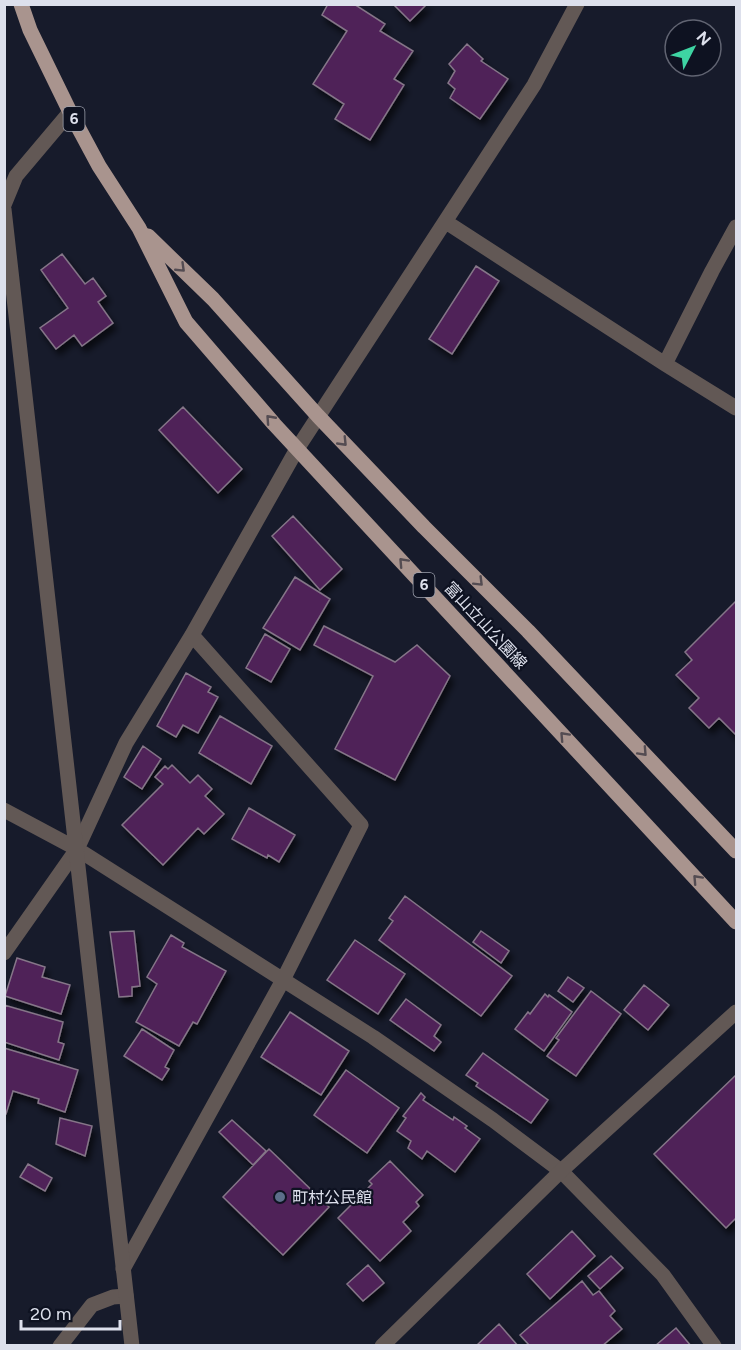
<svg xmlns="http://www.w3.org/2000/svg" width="741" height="1350" viewBox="0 0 741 1350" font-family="Figtree,'Noto Sans JP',sans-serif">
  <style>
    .building { fill: #4f2059; stroke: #857688; stroke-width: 1.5; filter: url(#shadow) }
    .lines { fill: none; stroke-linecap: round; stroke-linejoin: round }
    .minor { stroke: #625855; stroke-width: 15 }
    .tertiary { stroke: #625855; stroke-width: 15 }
    .primary { stroke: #a9948e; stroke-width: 15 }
    .oneway { stroke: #544c52 }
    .service-dot { fill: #5c6f8a; stroke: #0e1221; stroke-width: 2 }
    .labels { text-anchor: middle; stroke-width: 4.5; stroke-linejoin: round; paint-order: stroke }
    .shield { fill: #0e1221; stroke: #9fa2af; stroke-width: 1.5 }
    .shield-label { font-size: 15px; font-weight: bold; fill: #dde0ec }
    .street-label { font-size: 16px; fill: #dde0ec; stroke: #0e1221 }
    .poi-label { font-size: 16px; fill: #dde0ec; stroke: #0e1221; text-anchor: start }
  </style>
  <defs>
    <filter id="shadow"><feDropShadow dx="3.5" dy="6" stdDeviation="3" flood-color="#0009"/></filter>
  </defs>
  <rect width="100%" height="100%" fill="#171b2b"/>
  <path class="building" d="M 328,4 L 354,4 L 385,24 L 380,31 L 413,51 L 394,79 L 404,85 L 370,140 L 335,119 L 344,104 L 313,84 L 347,31 L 322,15 Z
    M 393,4 L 427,4 L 410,21 Z
    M 467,44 L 483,59 L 481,61 L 508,79 L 480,119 L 450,98 L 455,89 L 448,83 L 455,71 L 449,64 Z
    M 62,254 L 85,284 L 93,278 L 106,296 L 98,302 L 113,323 L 82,346 L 74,335 L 56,349 L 40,328 L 68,308 L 41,270 Z
    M 476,266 L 499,281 L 452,354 L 429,339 Z
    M 183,407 L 242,469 L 218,493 L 159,430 Z
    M 293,516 L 342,569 L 320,590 L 272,536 Z
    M 295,577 L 330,599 L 300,650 L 263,628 Z
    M 736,601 L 736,735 L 719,718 L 709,728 L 689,708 L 699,698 L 676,675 L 692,660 L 685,652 Z
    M 324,626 L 395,662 L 417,645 L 450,676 L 395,780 L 335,749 L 373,676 L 314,645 Z
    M 265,634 L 290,649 L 271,682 L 246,668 Z
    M 186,673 L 211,687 L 208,692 L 218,697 L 198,733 L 183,725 L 176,737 L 157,726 Z
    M 220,716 L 272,746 L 251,784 L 199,753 Z
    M 143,746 L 161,759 L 142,789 L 124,777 Z
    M 172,765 L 190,783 L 198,775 L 212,789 L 205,796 L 224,814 L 204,834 L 198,828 L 163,865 L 122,825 L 163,784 L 155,777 L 165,766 L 168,769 Z
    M 249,808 L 295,835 L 279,862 L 268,855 L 267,858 L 232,839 Z
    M 405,896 L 512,976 L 481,1016 L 379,940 L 393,921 L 389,918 Z
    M 134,931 L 140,986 L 132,987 L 132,996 L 119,997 L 110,932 Z
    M 481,931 L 509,951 L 501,963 L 473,942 Z
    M 171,935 L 184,943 L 182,947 L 226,971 L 197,1024 L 193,1022 L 179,1046 L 136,1022 L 157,984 L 147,977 Z
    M 355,940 L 405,974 L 378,1014 L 327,980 Z
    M 17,958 L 45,967 L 42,977 L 70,985 L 61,1014 L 5,996 Z
    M 568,977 L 584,988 L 573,1002 L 558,991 Z
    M 644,985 L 669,1005 L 648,1030 L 624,1010 Z
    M 591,991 L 621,1014 L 576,1076 L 547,1056 L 559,1040 L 556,1038 Z
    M 545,994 L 548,997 L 549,995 L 572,1012 L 544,1051 L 515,1029 L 528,1012 L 530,1014 Z
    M 406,999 L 441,1025 L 434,1036 L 441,1042 L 434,1051 L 390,1020 Z
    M 4,1005 L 63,1022 L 58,1042 L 64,1044 L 59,1060 L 4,1042 Z
    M 290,1012 L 349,1051 L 321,1095 L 261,1057 Z
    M 142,1029 L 174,1050 L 165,1067 L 169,1069 L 162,1080 L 124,1056 Z
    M 4,1048 L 78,1070 L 65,1112 L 38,1103 L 39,1099 L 13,1091 L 6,1114 L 4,1114 Z
    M 483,1053 L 548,1100 L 531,1123 L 476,1086 L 478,1083 L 466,1075 Z
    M 346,1070 L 399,1108 L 367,1153 L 314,1115 Z
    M 736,1075 L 736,1218 L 726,1228 L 654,1154 Z
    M 421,1093 L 425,1097 L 423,1100 L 453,1120 L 454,1117 L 467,1126 L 465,1128 L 480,1139 L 455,1172 L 427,1151 L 422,1159 L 408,1148 L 411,1141 L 397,1131 L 406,1118 L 403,1116 Z
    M 60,1118 L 92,1126 L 85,1156 L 56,1144 Z
    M 232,1120 L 266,1151 L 253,1165 L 219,1132 Z
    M 269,1149 L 329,1207 L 283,1255 L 223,1197 Z
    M 390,1161 L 423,1195 L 416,1202 L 419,1206 L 403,1222 L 411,1231 L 380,1261 L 338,1218 L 372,1184 L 369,1181 Z
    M 28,1164 L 52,1178 L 45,1191 L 20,1177 Z
    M 572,1231 L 595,1256 L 550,1299 L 527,1274 Z
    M 611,1256 L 623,1268 L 600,1289 L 588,1276 Z
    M 368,1265 L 384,1283 L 363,1301 L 347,1284 Z
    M 582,1281 L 593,1295 L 599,1291 L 615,1311 L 610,1316 L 622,1329 L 602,1346 L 530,1346 L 520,1335 Z
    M 499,1324 L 518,1346 L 476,1346 Z
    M 676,1328 L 691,1346 L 655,1346 Z"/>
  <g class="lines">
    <path class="minor" d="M 446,222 L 665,364 L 736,408
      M 665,364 L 712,271 L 736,227
      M 77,849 L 373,1037 L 493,1120 L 561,1171 L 663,1275 L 714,1346
      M 4,953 L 77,849 L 126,743 L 192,635 L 297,449 L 534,85 L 577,4
      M 123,1269 L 283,980 L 361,825 L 192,635
      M 60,1346 L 92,1305 L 113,1297 L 126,1296"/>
    <path class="tertiary" d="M 4,205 L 16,176 L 70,112
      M 4,209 L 132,1346
      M 4,810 L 77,849
      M 382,1346 L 561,1171 L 736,1012"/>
    <path class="primary" d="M 21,4 L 30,30 L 70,112 L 99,166 L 139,228 L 186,322 L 274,424 L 736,922
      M 148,236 L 213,299 L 318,416 L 424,527 L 528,631 L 736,851"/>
  </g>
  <defs><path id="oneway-chevron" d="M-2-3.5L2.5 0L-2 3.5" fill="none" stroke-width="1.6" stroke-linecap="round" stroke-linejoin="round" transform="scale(1.5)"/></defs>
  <g class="oneway">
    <use href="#oneway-chevron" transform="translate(181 268) rotate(44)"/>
    <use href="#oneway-chevron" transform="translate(270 419) rotate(-132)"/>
    <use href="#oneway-chevron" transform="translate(343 442) rotate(46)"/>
    <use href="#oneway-chevron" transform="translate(403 562) rotate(-133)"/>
    <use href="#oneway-chevron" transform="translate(479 582) rotate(45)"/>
    <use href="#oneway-chevron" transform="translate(564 736) rotate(-133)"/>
    <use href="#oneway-chevron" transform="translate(643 752) rotate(47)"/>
    <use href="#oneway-chevron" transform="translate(697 879) rotate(-133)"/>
  </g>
  <circle class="service-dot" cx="280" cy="1197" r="6"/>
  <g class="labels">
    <g class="shield">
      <rect x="63.5" y="107" width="21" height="24" rx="4.5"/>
      <rect x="413.5" y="573" width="21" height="24" rx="4.5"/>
    </g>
    <g class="shield-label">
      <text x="74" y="124">6</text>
      <text x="424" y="590">6</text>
    </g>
    <g class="street-label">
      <text transform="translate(486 625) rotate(47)" y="6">富山立山公園線</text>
    </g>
    <g class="poi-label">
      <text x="292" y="1203">町村公民館</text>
    </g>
  </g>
  <rect width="741" height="1350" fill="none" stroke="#dde0ec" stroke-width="12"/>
  <g transform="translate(693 48) rotate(48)"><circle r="28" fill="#0e1221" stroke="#616472" stroke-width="1.5"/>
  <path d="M0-4.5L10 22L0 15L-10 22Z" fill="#3ed4a3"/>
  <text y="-9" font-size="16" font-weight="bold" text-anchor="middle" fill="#dde0ec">N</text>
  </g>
  <path d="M21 1320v9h99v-9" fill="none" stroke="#dde0ec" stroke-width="3"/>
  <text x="30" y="1320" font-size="18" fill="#dde0ec" stroke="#0e1221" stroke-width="4.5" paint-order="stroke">20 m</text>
</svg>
